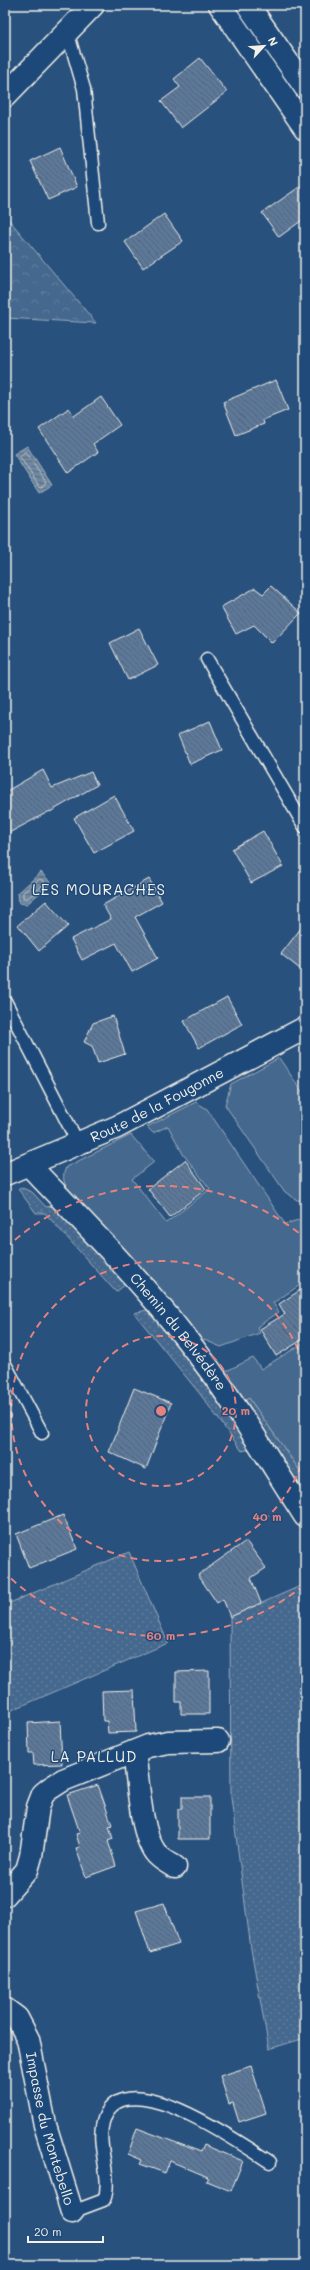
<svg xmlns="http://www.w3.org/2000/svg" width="310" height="2270" viewBox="0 0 310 2270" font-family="Mali,sans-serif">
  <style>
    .grass { fill: url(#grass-dots); stroke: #9cacbb }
    .forest { fill: url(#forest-crowns); stroke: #9cacbb }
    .garden { fill: #45688e; stroke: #9cacbb }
    .water { fill: url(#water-rules); stroke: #a4b2be }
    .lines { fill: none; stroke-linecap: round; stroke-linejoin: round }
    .shore { stroke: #bec7cc; stroke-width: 1 }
    .building { fill: url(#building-back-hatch); stroke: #f4f1e8 }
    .lane-casing { stroke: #f4f1e8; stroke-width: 15 }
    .street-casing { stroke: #f4f1e8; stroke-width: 25 }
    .secondary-casing { stroke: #f4f1e8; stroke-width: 25 }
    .lane { stroke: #1f4a7a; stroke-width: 12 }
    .street { stroke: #1f4a7a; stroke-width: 22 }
    .secondary { stroke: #1f4a7a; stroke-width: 22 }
    .ring { fill: none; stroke: #e4827e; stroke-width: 2; stroke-dasharray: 7 5 }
    .labels { text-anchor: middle; stroke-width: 3; stroke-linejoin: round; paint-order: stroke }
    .street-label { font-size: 14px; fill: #f4f1e8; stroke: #1f4a7a }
    .neighbourhood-label { font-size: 15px; letter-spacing: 1px; fill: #f4f1e8; stroke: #1f4a7a }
    .centre { fill: #e4827e; stroke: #1f4a7a; stroke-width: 2 }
    .ring-label { font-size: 12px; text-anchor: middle; font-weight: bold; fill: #e4827e; stroke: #1f4a7a; stroke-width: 3; stroke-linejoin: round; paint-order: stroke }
  </style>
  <defs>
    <pattern id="grass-dots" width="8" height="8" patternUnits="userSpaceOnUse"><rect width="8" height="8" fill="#45688e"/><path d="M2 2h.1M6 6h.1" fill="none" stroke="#607e9e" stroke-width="1.8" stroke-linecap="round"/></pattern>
    <pattern id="forest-crowns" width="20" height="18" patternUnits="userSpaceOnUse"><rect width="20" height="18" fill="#45688e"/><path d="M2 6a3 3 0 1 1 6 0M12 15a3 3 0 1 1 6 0" fill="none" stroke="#607e9e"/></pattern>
    <pattern id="water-rules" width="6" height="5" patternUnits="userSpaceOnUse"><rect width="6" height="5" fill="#6e88a2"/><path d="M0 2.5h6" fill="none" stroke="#5f6e7d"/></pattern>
    <pattern id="building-back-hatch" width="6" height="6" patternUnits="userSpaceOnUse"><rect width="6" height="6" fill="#5b7899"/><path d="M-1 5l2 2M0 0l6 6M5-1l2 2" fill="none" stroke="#536274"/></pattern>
  </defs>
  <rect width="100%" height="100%" fill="#28517e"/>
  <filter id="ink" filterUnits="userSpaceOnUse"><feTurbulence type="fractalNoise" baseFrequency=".025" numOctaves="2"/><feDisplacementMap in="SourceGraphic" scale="8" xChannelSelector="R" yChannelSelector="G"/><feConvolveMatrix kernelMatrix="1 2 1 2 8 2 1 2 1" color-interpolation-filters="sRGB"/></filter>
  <g filter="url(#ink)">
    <path class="grass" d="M 22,1188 L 32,1192 L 46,1207 L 52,1206 L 84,1233 L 126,1284 L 116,1292 L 45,1213 L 36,1213 L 18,1189 Z
      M 151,1309 L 203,1375 L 250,1449 L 242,1451 L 200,1394 L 134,1313 Z
      M 249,1398 L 305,1478 L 305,1504 L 239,1403 Z
      M 129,1552 L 168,1643 L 5,1713 L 5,1605 Z
      M 305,1584 L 305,2038 L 269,2049 L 251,1949 L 231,1798 L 230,1617 Z"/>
    <path class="forest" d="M 5,215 L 96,323 L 5,318 Z"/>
    <path class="garden" d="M 279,1058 L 305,1096 L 305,1201 L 297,1200 L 285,1192 L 225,1105 L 231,1084 Z
      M 196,1102 L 207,1109 L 285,1224 L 305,1218 L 305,1285 L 303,1283 L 273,1303 L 279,1312 L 257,1327 L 260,1333 L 221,1347 L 195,1336 L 69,1191 C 63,1182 62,1177 66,1167 L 131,1135 L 154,1162 L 132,1179 L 166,1223 L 210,1189 L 183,1154 L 168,1126 L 153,1133 L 147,1127 Z
      M 305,1342 L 305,1478 L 249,1398 L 239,1403 L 220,1374 L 253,1358 L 261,1369 Z"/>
    <path class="water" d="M 27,446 L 52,485 L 39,493 L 14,454 Z
      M 41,872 L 51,883 L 27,904 L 19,903 L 18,893 Z"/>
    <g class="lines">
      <path class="shore" d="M 25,452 L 46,482 L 42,487 L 39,486 L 20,457 Z
        M 40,879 L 44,881 L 44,884 L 28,898 L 23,898 L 23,893 Z"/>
    </g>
    <path class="building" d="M 200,58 L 227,92 L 181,128 L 161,101 L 180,87 L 174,79 Z
      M 60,147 L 77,187 L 48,200 L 30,161 Z
      M 305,183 L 305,218 L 279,237 L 262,213 Z
      M 164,214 L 183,241 L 143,268 L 125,242 Z
      M 276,380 L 288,410 L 263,420 L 264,424 L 236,435 L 223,402 Z
      M 101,397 L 120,425 L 93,444 L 98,452 L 68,473 L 39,429 L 69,408 L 74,416 Z
      M 271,586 L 301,613 L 272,643 L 254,625 L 236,634 L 221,607 L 255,588 L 263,594 Z
      M 139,628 L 158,665 L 128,680 L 110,643 Z
      M 210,721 L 222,750 L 190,764 L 178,735 Z
      M 43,770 L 52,788 L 91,772 L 97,785 L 50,812 L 50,811 L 5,835 L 5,792 Z
      M 114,795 L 134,831 L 94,853 L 74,818 Z
      M 263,831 L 283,866 L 251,883 L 232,849 Z
      M 149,879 L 162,902 L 135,917 L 158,958 L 132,972 L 116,943 L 82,960 L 71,939 L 111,919 L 103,905 Z
      M 46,901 L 68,926 L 39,951 L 18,925 Z
      M 305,923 L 305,973 L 281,954 Z
      M 227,997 L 242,1024 L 199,1048 L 184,1021 Z
      M 113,1016 L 125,1054 L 98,1063 L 92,1046 L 84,1042 L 93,1023 Z
      M 185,1160 L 206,1189 L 170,1217 L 148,1189 Z
      M 305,1287 L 305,1345 L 302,1340 L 276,1356 L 260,1329 L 285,1314 L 279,1304 Z
      M 134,1388 L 171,1403 L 146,1469 L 109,1452 Z
      M 63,1515 L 77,1549 L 29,1568 L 16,1534 Z
      M 246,1541 L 266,1568 L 251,1578 L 261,1603 L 230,1617 L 223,1599 L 217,1603 L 198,1575 Z
      M 209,1671 L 209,1714 L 181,1714 L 181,1702 L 176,1702 L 176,1672 Z
      M 134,1690 L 136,1732 L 108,1733 L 107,1721 L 103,1721 L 102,1691 Z
      M 60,1721 L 62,1764 L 34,1765 L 33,1753 L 29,1753 L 28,1723 Z
      M 98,1785 L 112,1825 L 109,1826 L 113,1839 L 108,1841 L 116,1866 L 86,1877 L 76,1848 L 80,1847 L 76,1834 L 80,1833 L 67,1795 Z
      M 182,1797 L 210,1797 L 210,1839 L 178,1839 L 178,1809 L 182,1809 Z
      M 164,1903 L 179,1944 L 150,1953 L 136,1911 Z
      M 251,2066 L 266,2113 L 239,2122 L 233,2103 L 229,2104 L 220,2076 Z
      M 137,2128 L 201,2152 L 204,2145 L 243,2161 L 231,2191 L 206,2181 L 208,2177 L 170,2161 L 165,2173 L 140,2164 L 142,2160 L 128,2154 Z"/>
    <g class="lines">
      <defs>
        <path id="lane" d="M 67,31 L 84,89 L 98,223
          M 207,659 L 305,827
          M 5,1001 L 79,1145
          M 5,1364 L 42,1433
          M 72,2212 L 104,2200 C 113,2178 96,2146 103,2122 C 120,2057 241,2144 270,2162"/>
        <g id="street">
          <path d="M 220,5 L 305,128"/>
          <path d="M 248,5 L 305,87"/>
          <path id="s1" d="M 29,1165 C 83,1222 139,1278 187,1340 C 231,1395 267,1457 305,1516"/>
          <path id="s2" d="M 5,1174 L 117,1127 L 305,1028"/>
          <path d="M 134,1752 C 138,1778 140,1832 155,1852 C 160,1859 167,1862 175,1867"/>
          <path d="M 5,1895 L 27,1870 L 31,1856 L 38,1807 L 43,1794 L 49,1789 L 63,1780 L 148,1746 L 168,1742 L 218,1741"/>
          <path id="s3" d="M 5,2009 L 17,2018 L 28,2039 L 45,2125 L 72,2212"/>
        </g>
        <path id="secondary" d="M 5,96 L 93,5"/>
      </defs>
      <use href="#lane" class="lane-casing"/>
      <use href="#street" class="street-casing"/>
      <use href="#secondary" class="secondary-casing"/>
      <use href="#lane" class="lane"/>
      <use href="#street" class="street"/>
      <use href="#secondary" class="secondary"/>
    </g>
  </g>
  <g class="ring">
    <circle cx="161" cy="1411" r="75"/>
    <path d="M305 1454A150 150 0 1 1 305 1368"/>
    <path d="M304 1585A225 225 0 0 1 6 1574M6 1248A225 225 0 0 1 304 1237"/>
  </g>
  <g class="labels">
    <g class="street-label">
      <text dy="5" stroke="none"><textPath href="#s2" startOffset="167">Route de la Fougonne</textPath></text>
      <text dy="5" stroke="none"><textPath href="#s1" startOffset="224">Chemin du Belvédère</textPath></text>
      <text dy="5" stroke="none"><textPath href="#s3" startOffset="131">Impasse du Montebello</textPath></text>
    </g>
    <g class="neighbourhood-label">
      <text x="99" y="895">LES MOURACHES</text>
      <text x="94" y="1762">LA PALLUD</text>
    </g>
  </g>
  <circle cx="161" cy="1411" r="6" class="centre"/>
  <g class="ring-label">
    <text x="236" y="1415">20 m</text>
    <text x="267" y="1521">40 m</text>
    <text x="161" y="1640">60 m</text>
  </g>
  <rect width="310" height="2270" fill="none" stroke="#1f4a7a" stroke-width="20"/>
  <rect x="10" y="10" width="290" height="2250" fill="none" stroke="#f4f1e8" stroke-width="1.5" filter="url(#ink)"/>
  <g transform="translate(264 46) rotate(64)" stroke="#1f4a7a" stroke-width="3" paint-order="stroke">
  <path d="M0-3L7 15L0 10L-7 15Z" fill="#f4f1e8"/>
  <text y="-6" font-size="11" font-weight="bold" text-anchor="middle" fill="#f4f1e8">N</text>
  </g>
  <path d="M28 2236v6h75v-6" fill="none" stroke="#f4f1e8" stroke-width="2"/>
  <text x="34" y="2236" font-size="12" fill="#f4f1e8" stroke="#1f4a7a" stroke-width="3" paint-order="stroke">20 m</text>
</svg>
